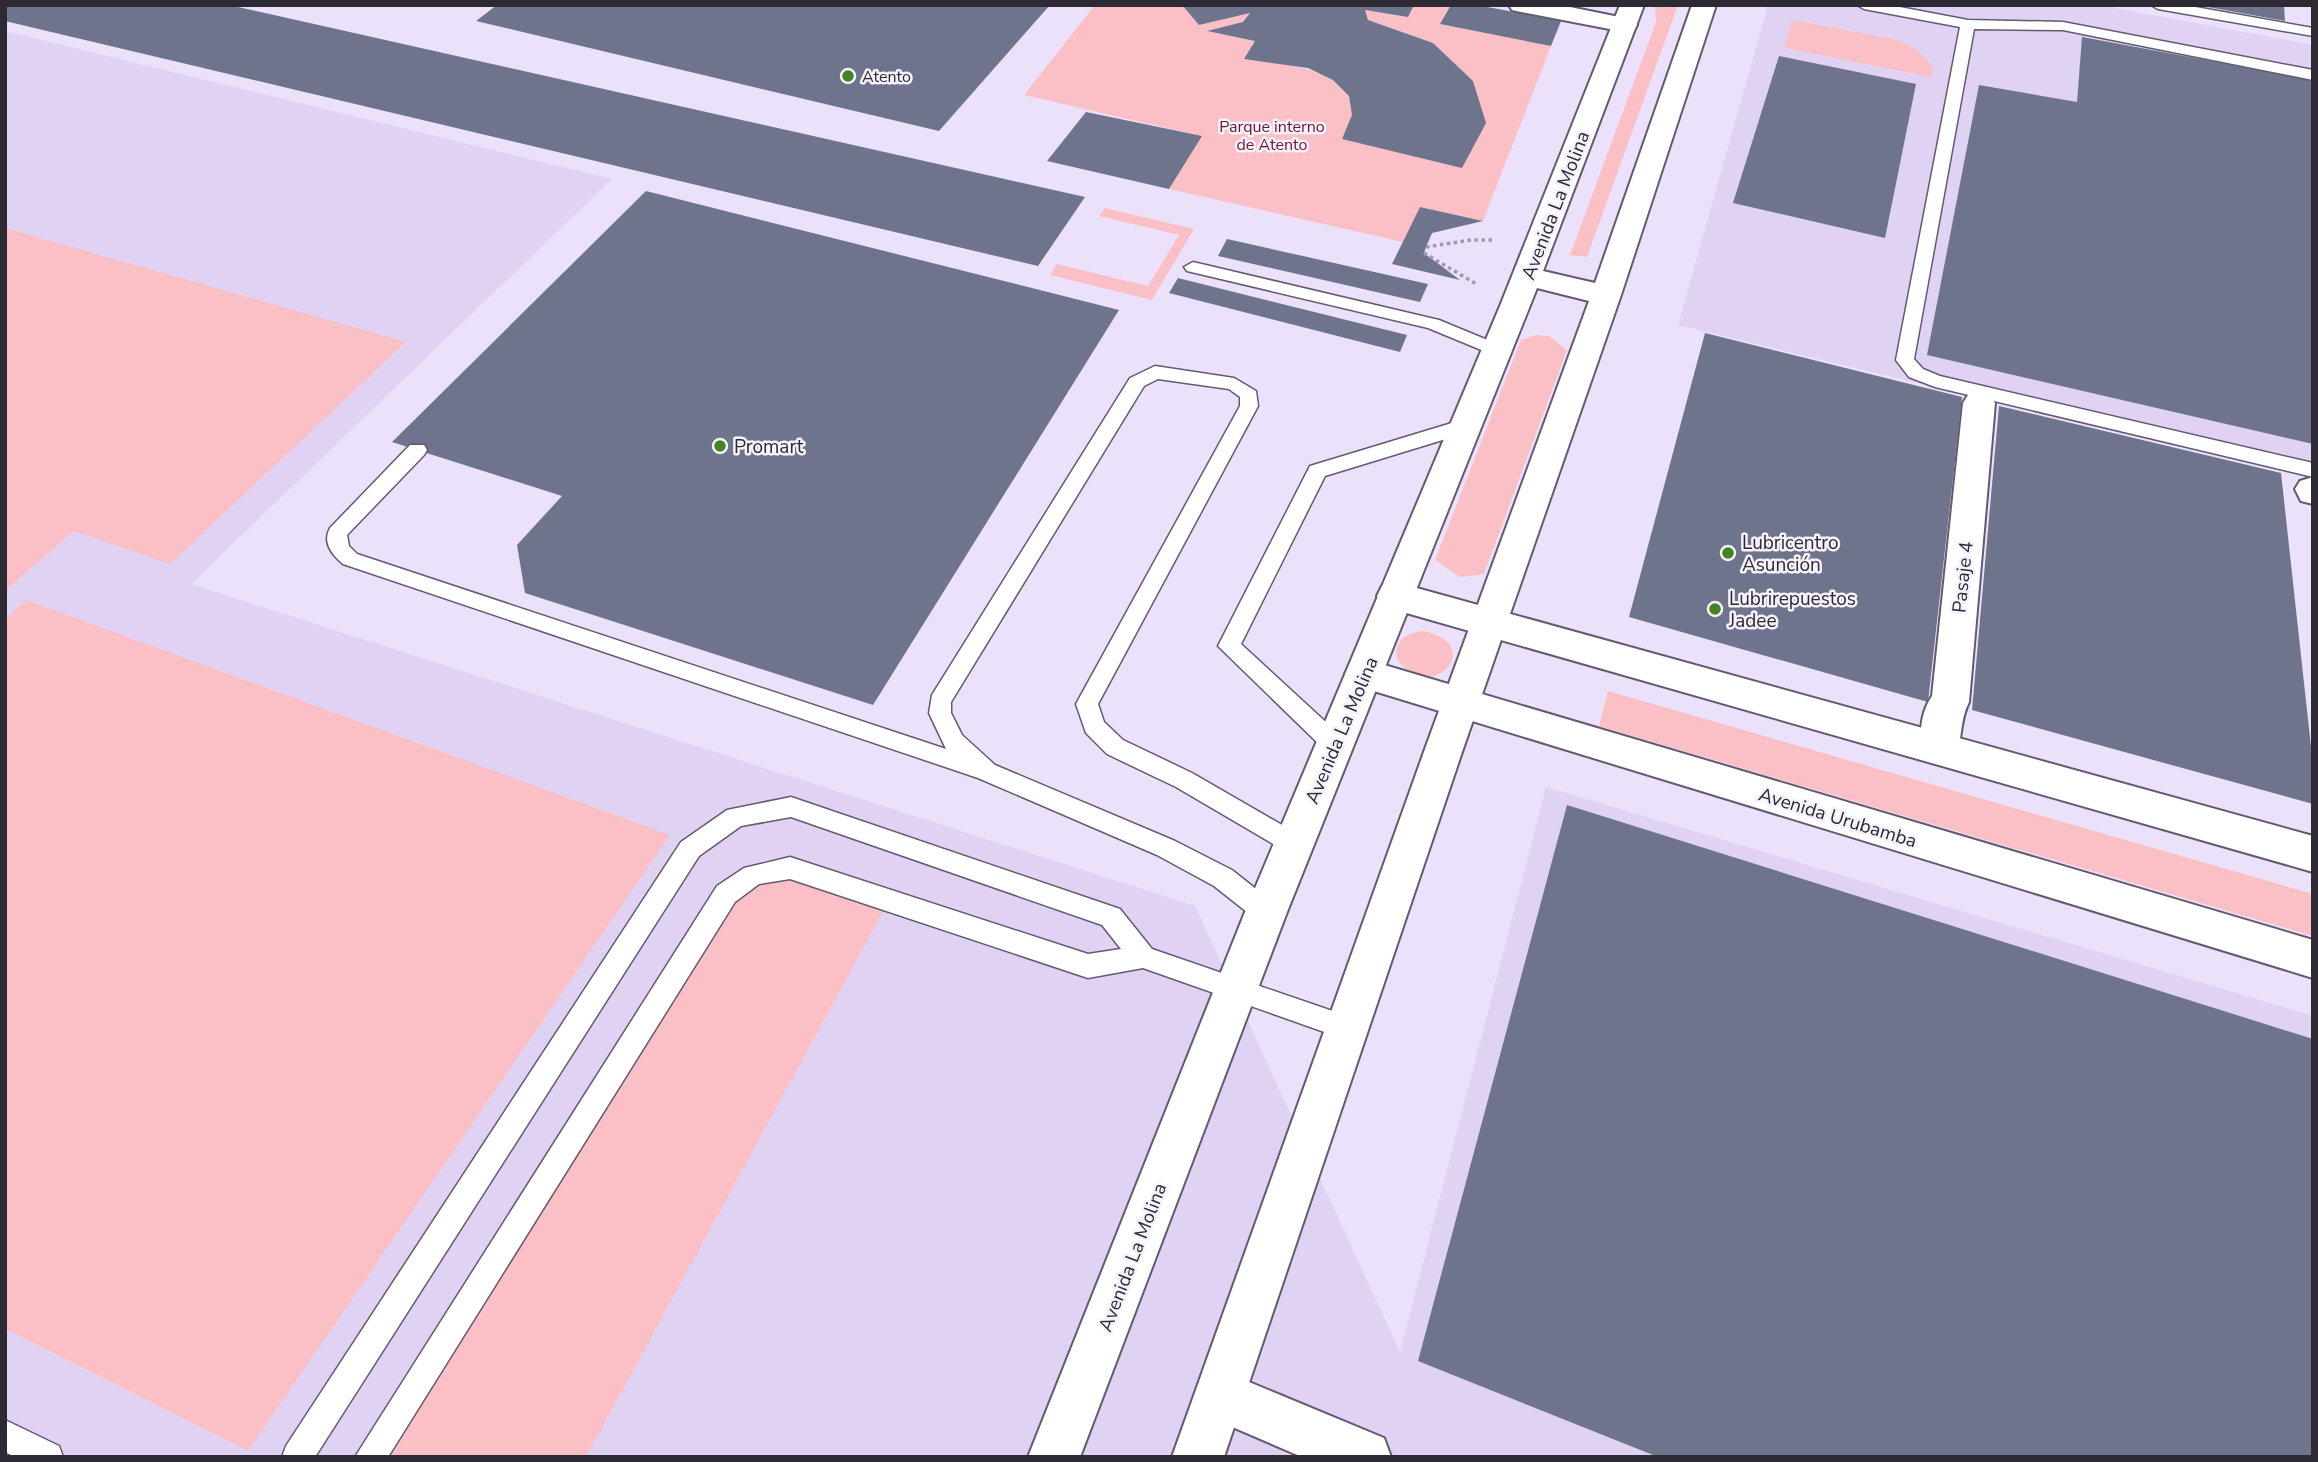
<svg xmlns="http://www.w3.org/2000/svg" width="2318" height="1462" viewBox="0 0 2318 1462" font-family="'Nunito Sans',sans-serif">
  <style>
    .built { fill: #e0d2f2 }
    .green { fill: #fbc0c6 }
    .building { fill: #6d748b }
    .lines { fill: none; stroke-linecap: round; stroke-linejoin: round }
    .service-casing { stroke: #645a70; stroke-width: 3 }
    .minor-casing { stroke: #645a70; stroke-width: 4 }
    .tertiary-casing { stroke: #645a70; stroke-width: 4 }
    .secondary-casing { stroke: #645a70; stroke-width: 4 }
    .path { stroke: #a098ac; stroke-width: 3.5; stroke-dasharray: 3.5 3.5; stroke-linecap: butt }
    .service { fill: #fff; fill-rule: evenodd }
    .minor { fill: #fff; fill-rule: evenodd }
    .tertiary { fill: #fff; fill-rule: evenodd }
    .secondary { fill: #fff; fill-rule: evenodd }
    .poi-dot { fill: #468322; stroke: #f6f2fc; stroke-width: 2.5 }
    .labels { text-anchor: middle; stroke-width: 5; stroke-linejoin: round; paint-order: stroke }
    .far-poi-label { font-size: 16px; fill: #2e2a34; stroke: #f6f2fc; text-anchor: start }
    .far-park-label { font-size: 16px; fill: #6e162c; stroke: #f6f2fc }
    .street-label { font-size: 19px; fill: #2e2a34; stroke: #f6f2fc }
    .poi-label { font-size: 19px; fill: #2e2a34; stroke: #f6f2fc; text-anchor: start }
  </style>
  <rect width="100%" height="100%" fill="#ece1fb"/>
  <path class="built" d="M 1768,5 L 2099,5 L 2313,45 L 2313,479 L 1678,325 Z
    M 5,31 L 612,179 L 191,584 L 1195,906 L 1400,1352 L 1546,787 L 2313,1016 L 2313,1457 L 5,1457 Z"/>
  <path class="green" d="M 1095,5 L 1182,5 L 1199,25 L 1250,13 L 1243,22 L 1208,31 L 1255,41 L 1245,59 C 1276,63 1356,68 1352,114 C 1352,121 1345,131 1342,139 L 1473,81 L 1433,43 L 1368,20 L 1365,10 L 1408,17 L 1414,5 L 1451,5 L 1441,24 L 1551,46 L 1483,221 L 1420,207 L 1403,242 L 1169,189 L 1201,136 L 1024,95 Z
    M 1655,5 L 1678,5 L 1587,257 L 1570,255 L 1656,22 Z
    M 1792,20 L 1898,40 L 1919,51 L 1933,67 L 1931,77 L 1785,48 Z
    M 1105,208 L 1194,229 L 1152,300 L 1050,275 L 1057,264 L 1148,286 L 1179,235 L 1099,216 Z
    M 5,228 L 406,342 L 170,564 L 74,531 L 5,591 Z
    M 1535,335 L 1549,336 L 1567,350 L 1484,574 L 1460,577 L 1435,560 L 1521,340 Z
    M 26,600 L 670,835 L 248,1451 L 5,1329 L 5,619 Z
    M 1423,631 C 1489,644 1430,707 1397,659 C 1394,640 1406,633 1423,631 Z
    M 1608,691 L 2313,894 L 2313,936 L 1599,726 Z
    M 782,875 L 884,910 L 586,1457 L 361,1457 L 729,891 Z"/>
  <path class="building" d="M 5,5 L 229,5 L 1085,197 L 1038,266 L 5,21 Z
    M 497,5 L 1050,5 L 939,131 L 476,21 Z
    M 1182,5 L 1414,5 L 1408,17 L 1365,10 L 1368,20 L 1433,43 L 1473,81 L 1486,123 L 1462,168 L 1342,139 L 1352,115 L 1349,96 L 1333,80 L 1308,68 L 1244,59 L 1255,41 L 1207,31 L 1243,22 L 1250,13 L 1199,25 Z
    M 1451,5 L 1477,5 L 1561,21 L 1551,46 L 1440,24 Z
    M 2208,5 L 2284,5 L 2285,21 L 2208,7 Z
    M 2082,37 L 2313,80 L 2313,444 L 1927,355 L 1979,85 L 2077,102 Z
    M 1779,56 L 1916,84 L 1885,238 L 1733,203 Z
    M 1086,112 L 1202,136 L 1169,189 L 1047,161 Z
    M 646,191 L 1119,310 L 873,705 L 525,593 L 517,545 L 562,496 L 392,442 Z
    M 1420,207 L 1483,221 L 1432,233 L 1426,247 L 1424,253 L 1460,280 L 1392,264 Z
    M 1227,239 L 1428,284 L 1420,302 L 1218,256 Z
    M 1178,278 L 1407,335 L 1400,352 L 1169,293 Z
    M 1705,333 L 1962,397 L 1928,702 L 1629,617 Z
    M 1999,406 L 2281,473 L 2313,765 L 2313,804 L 1972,710 Z
    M 1567,805 L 2313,1039 L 2313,1457 L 1658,1457 L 1418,1361 Z"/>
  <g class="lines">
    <defs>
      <path id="service" d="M 1857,5 L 1889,5 L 1968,20 L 2063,22 L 2313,70 L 2313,80 L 2063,30 L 1974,29 L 1914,359 L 1923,369 L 1940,376 L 2313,463 L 2313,477 L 1935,387 L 1909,377 L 1896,360 L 1960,27 L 1864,9 Z
        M 2151,5 L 2184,5 L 2313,28 L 2313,36 L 2158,9 Z
        M 1193,262 L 1439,320 L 1502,346 L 1505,350 L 1496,356 L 1428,328 L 1187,271 L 1184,267 Z
        M 1155,366 L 1234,378 L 1256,391 L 1258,406 L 1098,704 L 1104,722 L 1123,740 L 1192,773 L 1303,837 L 1306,844 L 1303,851 L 1294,854 L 1285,851 L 1176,787 L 1107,754 L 1086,733 L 1076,704 L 1240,406 L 1240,397 L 1229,389 L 1158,379 L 1144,386 L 951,702 L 951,713 L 962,735 L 995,765 L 1175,841 L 1232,870 L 1275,904 L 1278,912 L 1275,920 L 1266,923 L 1257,920 L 1214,886 L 1157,855 L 978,778 L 343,564 C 332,555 322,542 330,528 L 410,445 L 424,445 L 427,450 L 424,455 L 347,535 L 349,546 L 357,554 L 946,749 L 929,713 L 932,695 L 1130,378 Z
        M 1465,419 L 1472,421 L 1475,426 L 1472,431 L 1325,476 L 1241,644 L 1342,737 L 1345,744 L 1342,751 L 1334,753 L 1326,751 L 1218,646 L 1310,466 Z
        M 791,797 L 1120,909 L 1152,949 L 1347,1016 L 1356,1019 L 1360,1028 L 1356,1037 L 1347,1040 L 1143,968 L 1088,978 L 790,879 L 759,884 L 735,902 L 388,1457 L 355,1457 L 717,886 L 744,868 L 790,857 L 1088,954 L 1121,949 L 1102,925 L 791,817 L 741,826 L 699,856 L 315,1457 L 282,1457 L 286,1446 L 681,842 L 727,810 Z
        M 5,1420 L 59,1446 L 63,1457 L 15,1457 L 5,1452 Z"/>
      <path id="minor" d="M 1509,5 L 1560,5 L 1634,20 L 1637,25 L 1634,30 L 1625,32 L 1521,12 L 1512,10 Z
        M 1979,392 L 1990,395 L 1995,403 L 1969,702 C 1959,721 1963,741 1954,760 L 1940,765 L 1926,760 C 1917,742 1920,713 1932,696 L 1963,403 L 1968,395 Z
        M 2313,477 L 2313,504 L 2301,501 L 2295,489 L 2300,481 Z
        M 1220,1370 L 1384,1438 L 1391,1457 L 1302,1457 L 1202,1414 L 1194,1396 L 1202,1378 Z"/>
      <path id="tertiary" d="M 1395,582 L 2313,836 L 2313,872 L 1382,606 L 1377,596 L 1382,586 Z
        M 1364,659 L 2313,940 L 2313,978 L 1351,684 L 1345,674 L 1351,664 Z"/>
      <path id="secondary" d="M 1620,5 L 1644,5 L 1543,271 L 1595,283 L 1692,5 L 1716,5 L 1621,295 L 1463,749 L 1224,1457 L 1172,1457 L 1425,749 L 1589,301 L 1537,288 L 1287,912 L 1080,1457 L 1028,1457 L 1245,912 L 1500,306 Z"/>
    </defs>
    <use href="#service" class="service-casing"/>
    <use href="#minor" class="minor-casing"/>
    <use href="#tertiary" class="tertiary-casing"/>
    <use href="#secondary" class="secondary-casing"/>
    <path class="path" d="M 1426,247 L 1471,240 L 1495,240
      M 1424,253 L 1478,285"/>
    <use href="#service" class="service"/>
    <use href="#minor" class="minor"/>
    <use href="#tertiary" class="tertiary"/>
    <use href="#secondary" class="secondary"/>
  </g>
  <g class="poi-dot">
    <circle cx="848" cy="76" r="7"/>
    <circle cx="720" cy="446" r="7"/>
    <circle cx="1728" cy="553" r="7"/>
    <circle cx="1715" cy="609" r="7"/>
  </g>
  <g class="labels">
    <g class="far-poi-label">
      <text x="862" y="82">Atento</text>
    </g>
    <g class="far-park-label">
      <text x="1272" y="132">Parque interno<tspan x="1272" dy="18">de Atento</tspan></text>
    </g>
    <g class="street-label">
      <text transform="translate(1555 205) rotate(-69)" y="7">Avenida La Molina</text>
      <text transform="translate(1962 577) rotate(-84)" y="7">Pasaje 4</text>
      <text transform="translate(1341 730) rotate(-67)" y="7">Avenida La Molina</text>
      <text transform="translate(1838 817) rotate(17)" y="7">Avenida Urubamba</text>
      <text transform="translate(1132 1257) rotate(-69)" y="7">Avenida La Molina</text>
    </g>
    <g class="poi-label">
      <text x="734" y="453">Promart</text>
      <text x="1742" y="549">Lubricentro<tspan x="1742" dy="22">Asunción</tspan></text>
      <text x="1729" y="605">Lubrirepuestos<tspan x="1729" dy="22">Jadee</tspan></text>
    </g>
  </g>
  <rect width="2318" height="1462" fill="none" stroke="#2e2a34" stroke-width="14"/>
</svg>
